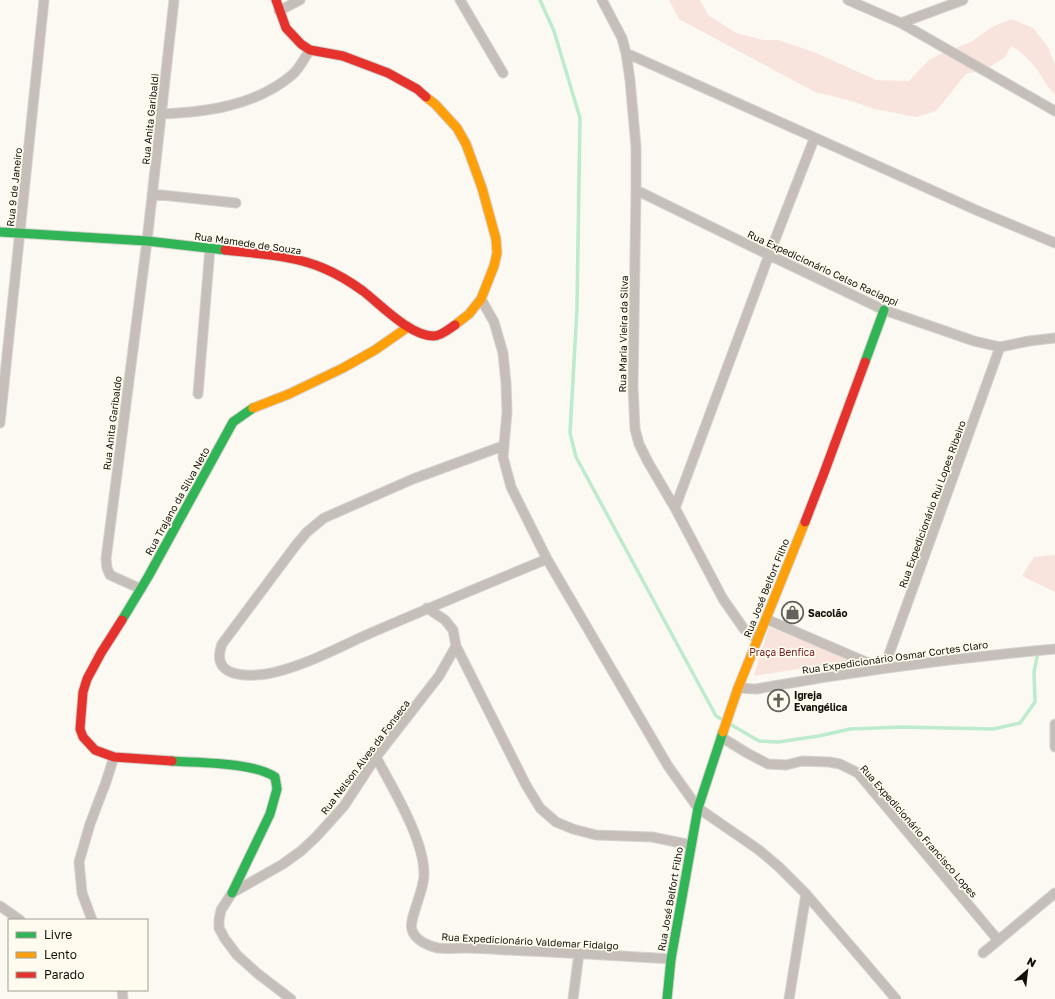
<svg xmlns="http://www.w3.org/2000/svg" width="1055" height="999" viewBox="0 0 1055 999" font-family="'Golos Text',sans-serif">
  <style>
    .green { fill: #f9e3dd }
    .lines { fill: none; stroke-linecap: round; stroke-linejoin: round }
    .stream { stroke: #bdebce; stroke-width: 3.5 }
    .street-casing { stroke: #d5d3ce; stroke-width: 11 }
    .fast-casing { stroke: #d5d3ce; stroke-width: 11 }
    .slow-casing { stroke: #d5d3ce; stroke-width: 11 }
    .jam-casing { stroke: #d5d3ce; stroke-width: 11 }
    .street { stroke: #c6beb8; stroke-width: 9 }
    .fast { stroke: #30b455; stroke-width: 9 }
    .slow { stroke: #ff9f0a; stroke-width: 9 }
    .jam { stroke: #e5322d; stroke-width: 9 }
    .labels { text-anchor: middle; stroke-width: 3.5; stroke-linejoin: round; paint-order: stroke }
    .street-label { font-size: 10px; fill: #11100c; stroke: #fffbee }
    .poi-label { font-size: 10px; font-weight: bold; fill: #11100c; stroke: #fffbee; text-anchor: start }
    .park-label { font-size: 10px; fill: #742321; stroke: #fffbee }
  </style>
  <rect width="100%" height="100%" fill="#fbf9f2"/>
  <path class="green" d="M 669,0 L 700,0 L 708,15 L 736,33 L 763,40 L 778,40 L 816,53 L 876,80 L 909,81 L 929,60 L 943,53 L 971,42 L 992,27 L 1011,19 L 1033,28 L 1048,47 L 1055,65 L 1055,94 C 1047,88 1044,79 1038,71 C 1030,60 1022,52 1011,46 L 1005,57 L 987,69 L 966,74 L 936,111 L 916,117 L 875,109 L 848,100 L 815,92 L 679,19 Z
    M 1055,555 L 1055,592 L 1022,576 L 1034,557 Z
    M 769,627 L 855,660 L 754,676 Z"/>
  <g class="lines">
    <path class="stream" d="M 540,0 L 554,31 L 580,118 L 577,308 L 570,433 L 576,457 L 716,716 L 759,741 L 778,742 L 819,736 L 850,729 L 902,727 L 993,729 L 1020,723 L 1035,702 L 1034,672 L 1038,653 L 1040,652"/>
    <defs>
      <path id="street" d="M 460,0 L 503,73
        M 602,0 L 622,38 L 626,53 L 630,80 L 636,147 L 636,190 L 633,387 L 635,429 L 639,444 L 648,462 L 675,508 L 723,599 L 744,629 L 757,639
        M 848,0 L 901,23 L 1055,111
        M 279,11 L 300,0
        M 901,23 L 963,0
        M 626,53 L 976,210 L 1055,243
        M 161,114 C 207,112 255,106 292,75 C 300,68 304,58 310,50
        M 636,190 L 769,255 L 884,310 L 974,341 L 1000,347 L 1029,341 L 1055,338
        M 152,194 L 236,203
        M 481,299 L 494,322 L 503,353 L 506,383 L 507,412 L 503,457 L 511,487 L 547,559 L 668,766 L 698,808 L 759,850 L 779,867 L 806,894 L 896,999
        M 198,394 L 210,248
        M 0,423 L 44,0
        M 503,446 L 413,479 L 324,518 L 307,532 L 296,545 L 222,644 C 210,676 243,677 266,674 C 299,669 341,646 373,632 C 431,607 489,583 547,559
        M 675,508 L 769,255 L 814,139
        M 141,589 L 110,575 L 107,568 L 106,559 L 147,241 L 174,0
        M 766,619 L 880,668
        M 456,646 L 526,785 L 540,808 L 556,822 L 573,829 L 596,835 L 652,837 L 691,845
        M 884,668 L 1000,347
        M 738,688 L 756,689 C 855,671 954,658 1055,649
        M 1055,724 L 1055,747
        M 721,737 L 747,753 L 768,764 L 786,765 L 802,761 L 829,762 L 840,764 L 858,773 L 998,940
        M 376,757 C 393,789 424,839 424,874 C 425,889 408,920 412,930 C 415,940 428,946 438,948 C 447,949 456,948 465,948 C 478,948 492,949 505,950 C 560,952 616,956 671,959
        M 0,906 L 20,920
        M 92,920 L 82,893 L 79,862 L 90,824 L 106,782 L 114,757
        M 983,953 L 1055,893
        M 122,990 L 123,999
        M 291,999 L 257,973 L 237,955 L 225,939 L 219,928 L 219,920 L 221,910 L 232,893 L 283,864 L 301,851 L 316,837 L 344,806 L 376,757 L 439,676 L 456,646 L 453,630 L 445,620 L 427,608
        M 573,999 L 579,953
        M 789,999 L 806,894"/>
      <path id="fast" d="M 0,232 L 147,241 L 225,250
        M 865,362 L 884,310
        M 122,620 L 148,577 L 233,422 L 253,408
        M 172,761 C 199,763 253,762 275,777 L 277,789 L 270,814 L 232,893
        M 667,999 L 671,959 L 698,808 L 723,732"/>
      <path id="slow" d="M 426,97 L 435,104 L 457,128 L 466,144 L 482,188 L 496,239 L 497,253 L 494,266 L 481,299 L 469,314 L 455,325
        M 253,408 L 289,394 L 343,368 L 375,350 L 408,327
        M 723,732 L 738,688 L 805,522"/>
      <path id="jam" d="M 276,0 L 286,28 L 301,44 L 310,50 L 343,56 L 388,73 L 417,89 L 426,97
        M 225,250 C 257,254 293,255 323,268 C 335,273 352,283 363,291 C 381,305 410,336 434,336 C 441,336 449,329 455,325
        M 805,522 L 824,473 L 865,362
        M 122,620 L 101,653 L 87,679 L 83,692 L 80,729 L 83,737 L 95,750 L 114,757 L 172,761"/>
    </defs>
    <use href="#street" class="street-casing"/>
    <use href="#fast" class="fast-casing"/>
    <use href="#slow" class="slow-casing"/>
    <use href="#jam" class="jam-casing"/>
    <use href="#street" class="street"/>
    <use href="#fast" class="fast"/>
    <use href="#slow" class="slow"/>
    <use href="#jam" class="jam"/>
  </g>
  <defs>
    <symbol id="shop-ring" viewBox="-11 -11 22 22"><circle r="9.5" fill="#fffbee" stroke="#63625c" stroke-width="1.5"/><path d="M-5-2.5h2.3a2.7 3.5 0 0 1 5.4 0H5L5.5 6h-11ZM-1.5-2.5h3a1.5 2.3 0 0 0-3 0Z" fill="#63625c"/></symbol>
    <symbol id="church-ring" viewBox="-11 -11 22 22"><circle r="9.5" fill="#fffbee" stroke="#63625c" stroke-width="1.5"/><path d="M-1.2-6h2.4v3.5h3.3v2.4h-3.3V6h-2.4V-.1h-3.3v-2.4h3.3Z" fill="#63625c"/></symbol>
  </defs>
  <g fill-rule="evenodd">
    <use href="#shop-ring" x="780" y="600" width="25" height="25"/>
    <use href="#church-ring" x="766" y="688" width="25" height="25"/>
  </g>
  <g class="labels">
    <g class="street-label">
      <text transform="translate(150 119) rotate(-84)" y="4">Rua Anita Garibaldi</text>
      <text transform="translate(14 187) rotate(-84)" y="4">Rua 9 de Janeiro</text>
      <text transform="translate(248 243) rotate(8)" y="4">Rua Mamede de Souza</text>
      <text transform="translate(823 268) rotate(25)" y="4">Rua Expedicionário Celso Raciappi</text>
      <text transform="translate(623 334) rotate(-89)" y="4">Rua Maria Vieira da Silva</text>
      <text transform="translate(112 423) rotate(-83)" y="4">Rua Anita Garibaldo</text>
      <text transform="translate(177 501) rotate(-61)" y="4">Rua Trajano da Silva Neto</text>
      <text transform="translate(932 504) rotate(-70)" y="4">Rua Expedicionário Rui Lopes Ribeiro</text>
      <text transform="translate(766 588) rotate(-68)" y="4">Rua José Belfort Filho</text>
      <text transform="translate(895 657) rotate(-8)" y="4">Rua Expedicionário Osmar Cortes Claro</text>
      <text transform="translate(365 757) rotate(-53)" y="4">Rua Nelson Alves da Fonseca</text>
      <text transform="translate(919 831) rotate(49)" y="4">Rua Expedicionário Francisco Lopes</text>
      <text transform="translate(670 899) rotate(-80)" y="4">Rua José Belfort Filho</text>
      <text transform="translate(530 941) rotate(3)" y="4">Rua Expedicionário Valdemar Fidalgo</text>
    </g>
    <g class="poi-label">
      <text x="808" y="617">Sacolão</text>
      <text x="794" y="699">Igreja<tspan x="794" dy="12">Evangélica</tspan></text>
    </g>
    <g class="park-label">
      <text x="782" y="656">Praça Benfica</text>
    </g>
  </g>
  <rect x="8" y="919" width="140" height="72" fill="#fffbee" stroke="#a09d94"/>
  <rect x="16" y="932" width="20" height="6" fill="#30b455" stroke="#a09d94"/>
  <text x="44" y="939" font-size="12" fill="#11100c">Livre</text>
  <rect x="16" y="952" width="20" height="6" fill="#ff9f0a" stroke="#a09d94"/>
  <text x="44" y="959" font-size="12" fill="#11100c">Lento</text>
  <rect x="16" y="972" width="20" height="6" fill="#e5322d" stroke="#a09d94"/>
  <text x="44" y="979" font-size="12" fill="#11100c">Parado</text>
  <g transform="translate(1027 971) rotate(28)" stroke="#fffbee" stroke-width="3" paint-order="stroke">
  <path d="M0-3L7 15L0 10L-7 15Z" fill="#11100c"/>
  <text y="-6" font-size="11" font-weight="bold" text-anchor="middle" fill="#11100c">N</text>
  </g>
</svg>
